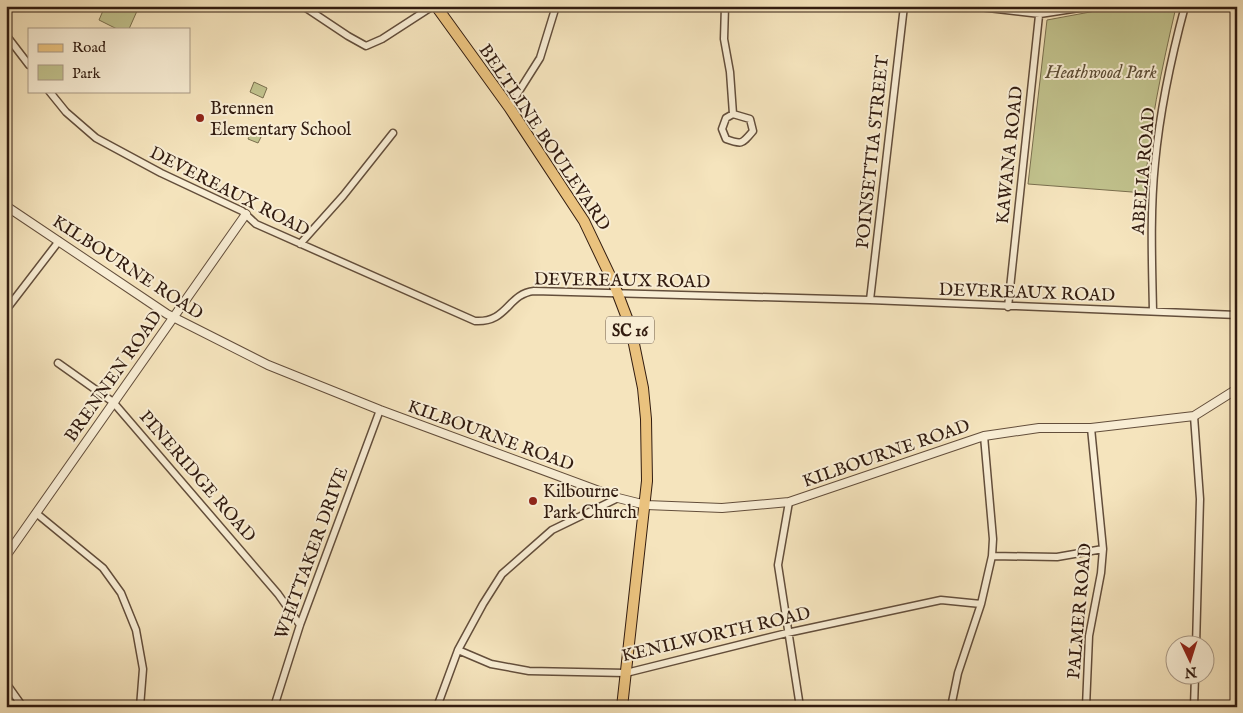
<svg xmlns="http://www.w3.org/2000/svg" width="1243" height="713" viewBox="0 0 1243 713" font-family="'IM FELL English',serif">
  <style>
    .green { fill: #c1c28d; stroke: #7a6f4e }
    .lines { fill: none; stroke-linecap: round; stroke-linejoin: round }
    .minor-casing { stroke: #634e3b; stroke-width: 9 }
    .tertiary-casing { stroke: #634e3b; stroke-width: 10 }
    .primary-casing { stroke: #321c10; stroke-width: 12 }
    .minor { stroke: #f8edd4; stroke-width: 6 }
    .tertiary { stroke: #f8edd4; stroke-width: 8 }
    .primary { stroke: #eac27e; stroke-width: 10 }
    .poi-dot { fill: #8f2418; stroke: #f8edd4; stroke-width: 2 }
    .labels { text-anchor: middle; stroke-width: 4; stroke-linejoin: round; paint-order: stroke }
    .shield { fill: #f8edd4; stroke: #6d5b4b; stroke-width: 1 }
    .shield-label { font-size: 16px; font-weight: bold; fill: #321c10 }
    .park-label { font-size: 18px; font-style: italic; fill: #5d4e36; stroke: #f8edd4 }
    .poi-label { font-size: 18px; fill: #321c10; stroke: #f8edd4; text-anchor: start }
    .street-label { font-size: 18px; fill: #321c10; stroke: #f8edd4 }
  </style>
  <rect width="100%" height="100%" fill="#f5e4bd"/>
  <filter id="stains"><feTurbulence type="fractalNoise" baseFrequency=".004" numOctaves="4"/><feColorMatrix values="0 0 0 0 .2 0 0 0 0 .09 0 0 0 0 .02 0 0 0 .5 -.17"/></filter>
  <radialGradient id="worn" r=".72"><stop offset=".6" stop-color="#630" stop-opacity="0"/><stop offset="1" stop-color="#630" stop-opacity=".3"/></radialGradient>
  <path class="green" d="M 105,6 L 126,6 L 137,11 L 129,29 L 117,29 L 99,20 Z
    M 1117,7 L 1176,7 C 1162,68 1148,130 1145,193 L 1028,184 L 1047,20 Z
    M 254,82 L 267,88 L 263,98 L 250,92 Z
    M 253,128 L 263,133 L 258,143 L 248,139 Z"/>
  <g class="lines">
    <defs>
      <path id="minor" d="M 303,6 L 348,36 L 366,46 L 382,39 L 433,6
        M 725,6 L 724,39 L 730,72 L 733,114
        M 971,6 L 1040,14 L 1092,6
        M 6,35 L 29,65
        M 49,91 L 66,112 L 96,138 L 161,173 L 242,211 L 256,224 L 475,321 C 508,323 507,294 534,291 L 870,300 L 1237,315
        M 509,107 L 540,58 L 556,6
        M 733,114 L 750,119 L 753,131 C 742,144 742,145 726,139 L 722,129 L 726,118 Z
        M 300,244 L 343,196 L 393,133
        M 870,300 L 904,6
        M 1008,307 L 1040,6
        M 6,310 L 59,241
        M 1153,311 C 1152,262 1150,212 1155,163 C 1160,110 1171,58 1185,6
        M 58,363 L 113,402 L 278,594 L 300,625
        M 1194,416 L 1200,499 L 1196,646
        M 789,502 L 778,565 L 800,707
        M 36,513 L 103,568 L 121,593 L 136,630 L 143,669 L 140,707
        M 992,556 L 1057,557 L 1103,549
        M 458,650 L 491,664 L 529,671 L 626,673 L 787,633 L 941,600 L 981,604
        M 6,683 L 23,707
        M 274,707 L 300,625 L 380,410
        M 437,707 L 458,650 L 483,604 L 502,574 L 552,530 L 618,498
        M 951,707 L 958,673 L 981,604 L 992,556 L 993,539 L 984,436
        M 1086,707 L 1089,636 L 1101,573 L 1103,549 L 1091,428
        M 1194,707 L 1195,676"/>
      <path id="tertiary" d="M 6,206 L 167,314 L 268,365 L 380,410 L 618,498 L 646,505 L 722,508 L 789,502 L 984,436 L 1039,428 L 1091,428 L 1194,416 L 1237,389
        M 6,556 L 246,214"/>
      <path id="primary" d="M 436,6 L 509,107 L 584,221 L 614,284 L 627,318 L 634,344 L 643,388 L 646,419 L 647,481 L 622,707"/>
    </defs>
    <use href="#minor" class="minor-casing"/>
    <use href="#tertiary" class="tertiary-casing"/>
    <use href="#primary" class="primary-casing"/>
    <use href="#minor" class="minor"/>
    <use href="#tertiary" class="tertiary"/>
    <use href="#primary" class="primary"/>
  </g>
  <g class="poi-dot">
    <circle cx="200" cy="118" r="5"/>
    <circle cx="533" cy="501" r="5"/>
  </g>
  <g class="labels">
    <rect class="shield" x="606" y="316.5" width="48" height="27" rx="4"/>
    <g class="shield-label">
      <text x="630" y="336">SC 16</text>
    </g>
    <g class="park-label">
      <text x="1101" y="78">Heathwood Park</text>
    </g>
    <g class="poi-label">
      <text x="210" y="114">Brennen<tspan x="210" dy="21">Elementary School</tspan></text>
      <text x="543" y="497">Kilbourne<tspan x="543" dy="21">Park Church</tspan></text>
    </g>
    <g class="street-label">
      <text transform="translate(545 137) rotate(56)" y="6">BELTLINE BOULEVARD</text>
      <text transform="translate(872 152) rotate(-84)" y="6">POINSETTIA STREET</text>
      <text transform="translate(1009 155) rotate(-84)" y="6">KAWANA ROAD</text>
      <text transform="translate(1143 171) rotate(-85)" y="6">ABELIA ROAD</text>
      <text transform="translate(230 191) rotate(27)" y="6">DEVEREAUX ROAD</text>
      <text transform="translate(128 267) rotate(33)" y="6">KILBOURNE ROAD</text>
      <text transform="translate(622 280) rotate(1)" y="6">DEVEREAUX ROAD</text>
      <text transform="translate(1027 292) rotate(2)" y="6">DEVEREAUX ROAD</text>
      <text transform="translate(113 376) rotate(-55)" y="6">BRENNEN ROAD</text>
      <text transform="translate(491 435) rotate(20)" y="6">KILBOURNE ROAD</text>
      <text transform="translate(886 453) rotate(-19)" y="6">KILBOURNE ROAD</text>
      <text transform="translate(198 476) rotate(49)" y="6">PINERIDGE ROAD</text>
      <text transform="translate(311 553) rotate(-70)" y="6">WHITTAKER DRIVE</text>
      <text transform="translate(1079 611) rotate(-85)" y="6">PALMER ROAD</text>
      <text transform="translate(716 634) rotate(-13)" y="6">KENILWORTH ROAD</text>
    </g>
  </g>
  <rect width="1243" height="713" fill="none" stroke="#f5e4bd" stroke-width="25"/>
  <rect x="8" y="8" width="1228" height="698" fill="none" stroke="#321c10" stroke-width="2.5"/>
  <rect x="12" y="12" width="1218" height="688" fill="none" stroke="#321c10"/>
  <rect x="28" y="28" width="162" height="65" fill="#f8edd4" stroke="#a99986"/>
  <rect x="38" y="44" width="25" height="8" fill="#eac27e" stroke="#a99986"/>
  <text x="72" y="52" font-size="15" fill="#321c10">Road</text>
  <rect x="38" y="65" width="25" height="15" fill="#c1c28d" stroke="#a99986"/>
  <text x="72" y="78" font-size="15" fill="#321c10">Park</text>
  <g transform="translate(1190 660) rotate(176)"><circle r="24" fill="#f8edd4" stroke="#a99986"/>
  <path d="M0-4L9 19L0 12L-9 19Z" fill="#8f2418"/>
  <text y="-8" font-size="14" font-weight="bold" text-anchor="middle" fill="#321c10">N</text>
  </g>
  <rect width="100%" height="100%" filter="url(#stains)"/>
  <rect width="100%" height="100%" fill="url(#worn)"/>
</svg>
